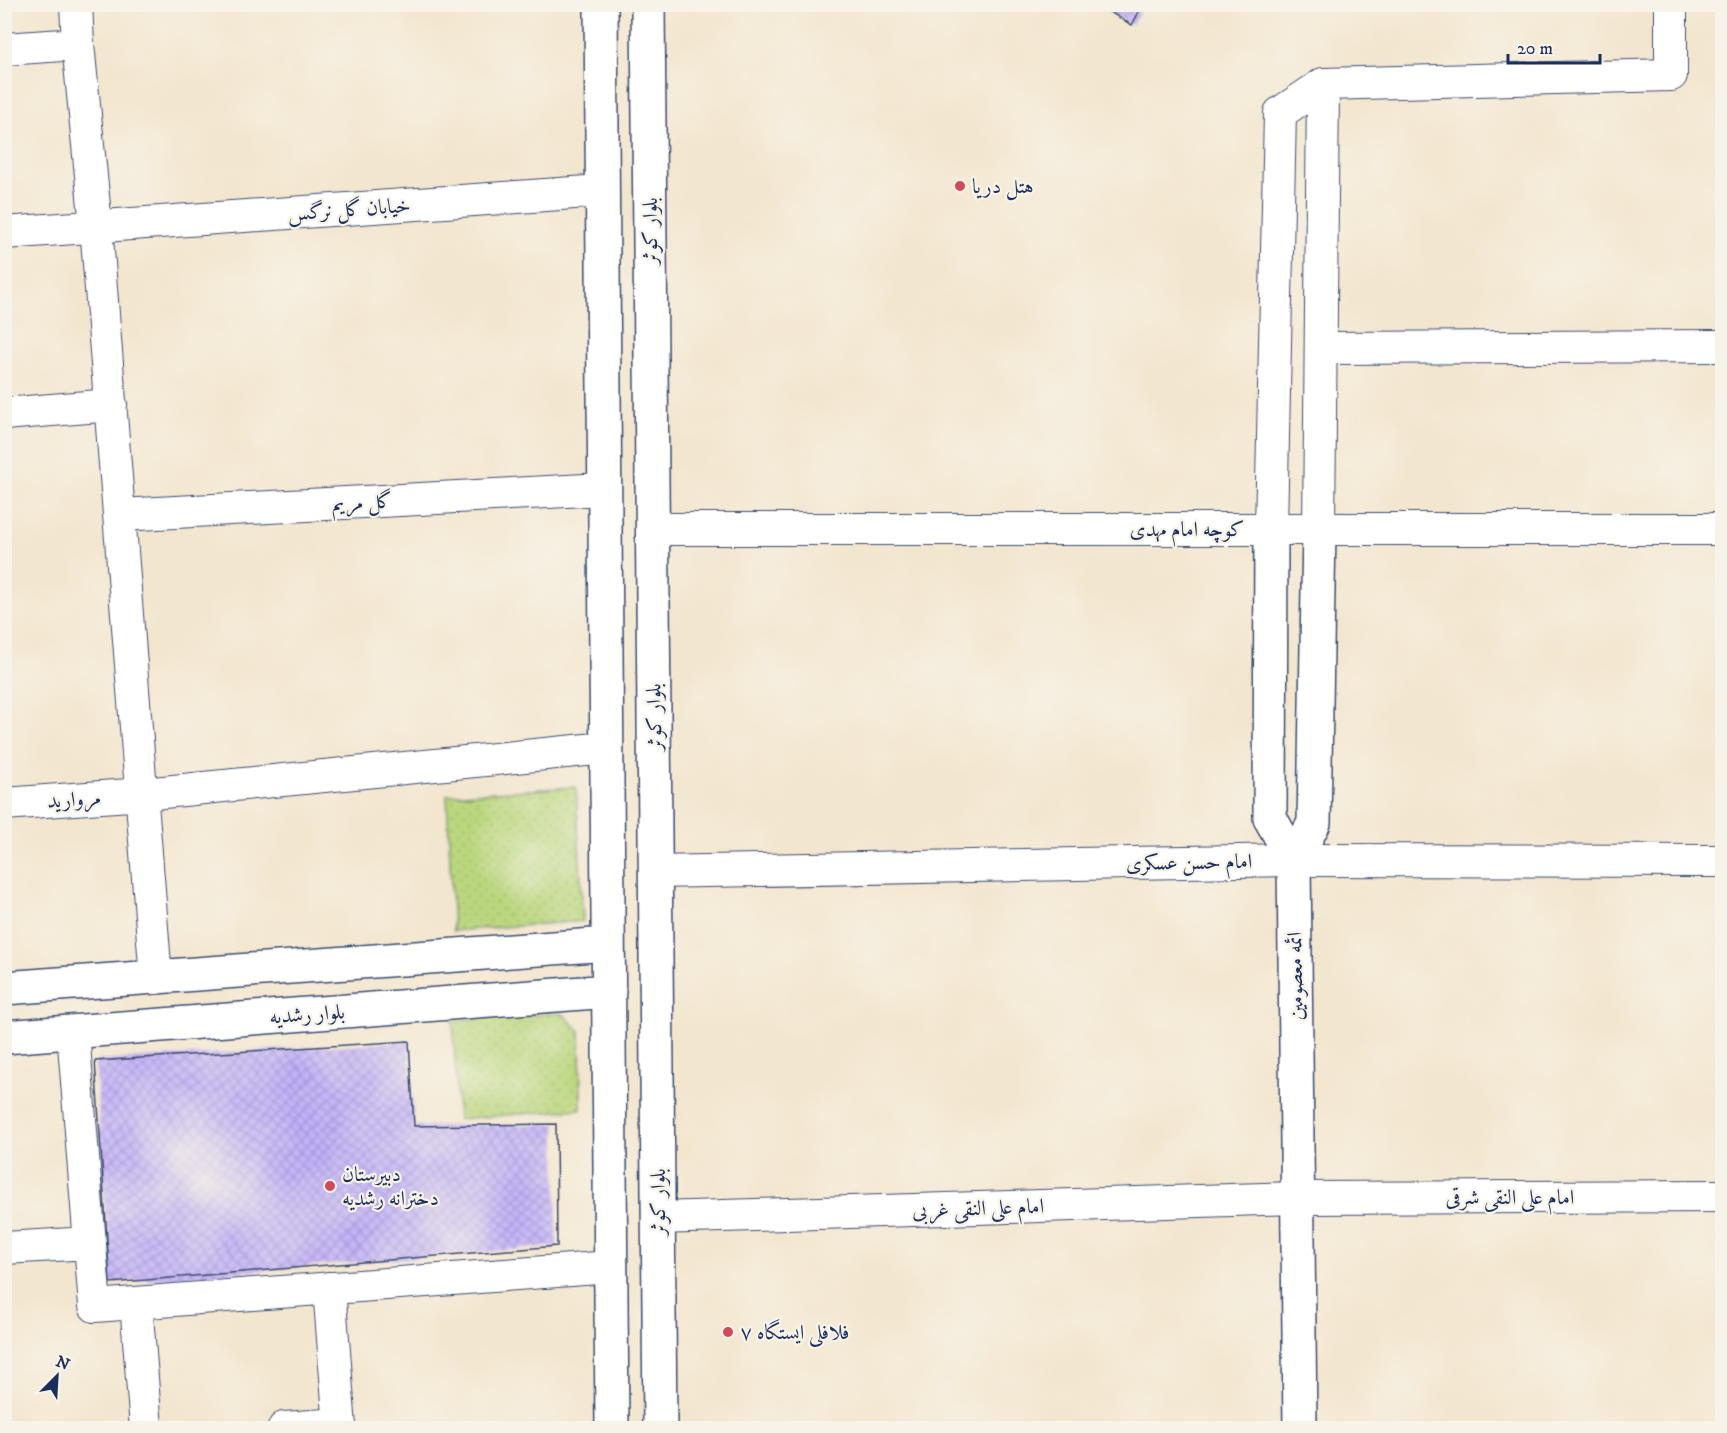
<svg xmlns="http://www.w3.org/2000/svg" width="1727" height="1433" viewBox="0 0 1727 1433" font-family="'IM FELL DW Pica',Amiri,serif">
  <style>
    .park { fill: url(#park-dots); stroke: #6b836e; stroke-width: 1.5 }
    .building { fill: url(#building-cross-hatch) }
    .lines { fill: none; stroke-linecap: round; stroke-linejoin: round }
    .street-casing { stroke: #3b4a6f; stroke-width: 34 }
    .secondary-casing { stroke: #3b4a6f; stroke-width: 36 }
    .street { stroke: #fff; stroke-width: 32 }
    .secondary { stroke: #fff; stroke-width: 33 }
    .poi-dot { fill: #d1495b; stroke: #f7f3e8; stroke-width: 2 }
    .labels { text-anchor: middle; stroke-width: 4.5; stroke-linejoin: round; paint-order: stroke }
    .poi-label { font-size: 21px; fill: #1b2f5e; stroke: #f7f3e8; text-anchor: start }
    .street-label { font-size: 21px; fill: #1b2f5e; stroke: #f7f3e8 }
  </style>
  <defs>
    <pattern id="park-dots" width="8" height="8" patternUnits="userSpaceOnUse" patternTransform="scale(1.5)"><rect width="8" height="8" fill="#bbd77e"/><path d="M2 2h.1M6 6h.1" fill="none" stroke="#a0b96f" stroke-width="1.8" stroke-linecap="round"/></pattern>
    <pattern id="building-cross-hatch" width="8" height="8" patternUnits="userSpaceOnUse" patternTransform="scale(1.5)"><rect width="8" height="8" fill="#c3b2fb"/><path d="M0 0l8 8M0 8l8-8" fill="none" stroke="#9e91ce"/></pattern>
  </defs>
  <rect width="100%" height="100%" fill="#f7f3e8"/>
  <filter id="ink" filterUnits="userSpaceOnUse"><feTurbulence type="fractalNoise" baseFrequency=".0167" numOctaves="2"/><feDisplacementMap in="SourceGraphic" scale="12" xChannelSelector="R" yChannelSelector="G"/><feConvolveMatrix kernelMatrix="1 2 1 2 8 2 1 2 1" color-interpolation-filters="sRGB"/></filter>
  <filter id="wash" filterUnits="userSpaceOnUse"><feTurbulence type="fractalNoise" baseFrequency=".008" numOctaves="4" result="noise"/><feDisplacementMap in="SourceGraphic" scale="24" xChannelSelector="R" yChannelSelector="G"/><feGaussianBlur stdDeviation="1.35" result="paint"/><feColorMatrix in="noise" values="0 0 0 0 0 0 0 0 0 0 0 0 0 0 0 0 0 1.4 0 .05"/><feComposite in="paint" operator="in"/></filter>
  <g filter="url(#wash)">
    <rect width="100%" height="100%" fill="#f3e6cf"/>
    <path class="park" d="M 576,787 L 583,921 L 453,931 L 447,795 Z
      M 562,1013 L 580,1031 L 581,1109 L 458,1119 L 453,1020 Z"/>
    <g id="blocks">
      <path class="building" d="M 1096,4 L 1143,4 L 1132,25 Z
        M 409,1041 L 414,1126 L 556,1124 L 557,1246 L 110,1283 L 95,1061 Z"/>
    </g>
  </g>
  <g filter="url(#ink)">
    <use href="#blocks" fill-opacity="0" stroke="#3b4a6f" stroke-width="1.5"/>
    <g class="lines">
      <defs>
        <path id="street" d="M 76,4 L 78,44 L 96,226 L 156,978
          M 4,49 L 78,44
          M 4,233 L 602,191
          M 1321,348 L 1722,346
          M 4,414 L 111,405
          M 120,515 L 604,489
          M 652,529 L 1722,529
          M 1271,529 L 1280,113 L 1323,84 L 1671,75 L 1671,4
          M 1319,530 L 1323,84
          M 4,804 L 143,794 L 606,748
          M 655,872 L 1294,860 L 1722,861
          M 73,1032 L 95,1306 L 611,1267
          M 658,1218 L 1298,1198 L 1722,1196
          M 4,1248 L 90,1243
          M 329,1288 L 340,1428
          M 136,1303 L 146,1428
          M 284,1428 L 340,1424"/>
        <path id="secondary" d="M 601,4 L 612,1428
          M 648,4 L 660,1428
          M 1271,529 L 1270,818 L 1294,860
          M 4,988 L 608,944
          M 4,1037 L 609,991
          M 1300,1428 L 1294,860 L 1314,823 L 1319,530"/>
      </defs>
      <use href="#street" class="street-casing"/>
      <use href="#secondary" class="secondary-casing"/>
      <use href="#street" class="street"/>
      <use href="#secondary" class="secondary"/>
    </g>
  </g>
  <g class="poi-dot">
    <circle cx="960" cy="186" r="6"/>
    <circle cx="330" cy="1186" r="6"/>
    <circle cx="728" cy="1332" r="6"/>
  </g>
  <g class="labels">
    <g class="poi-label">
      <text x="972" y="193">هتل دریا</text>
      <text x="342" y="1181">دبیرستان<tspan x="342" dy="24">دخترانه رشدیه</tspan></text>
      <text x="740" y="1339">فلافلی ایستگاه ۷</text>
    </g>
    <g class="street-label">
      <text transform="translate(349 209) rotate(-4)" y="7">خیابان گل نرگس</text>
      <text transform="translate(650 231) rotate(-90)" y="7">بلوار کوثر</text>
      <text transform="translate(362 502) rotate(-3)" y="7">گل مریم</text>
      <text x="1187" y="536">کوچه امام مهدی</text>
      <text transform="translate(654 717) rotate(-91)" y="7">بلوار کوثر</text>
      <text transform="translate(74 799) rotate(-4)" y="7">مروارید</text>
      <text transform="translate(1189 862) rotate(-1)" y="7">امام حسن عسکری</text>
      <text transform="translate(1295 976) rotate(-91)" y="7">ائمه معصومین</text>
      <text transform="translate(307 1014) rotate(-4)" y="7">بلوار رشدیه</text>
      <text x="1510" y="1204">امام علی النقی شرقی</text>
      <text transform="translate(658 1202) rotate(-90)" y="7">بلوار کوثر</text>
      <text transform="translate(978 1208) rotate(-2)" y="7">امام علی النقی غربی</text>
    </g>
  </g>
  <rect width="1727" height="1433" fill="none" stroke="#f7f3e8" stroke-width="24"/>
  <g transform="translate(57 1376) rotate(24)" stroke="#f7f3e8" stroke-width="4.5" paint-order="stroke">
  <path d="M0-4.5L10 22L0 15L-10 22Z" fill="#1b2f5e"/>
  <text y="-9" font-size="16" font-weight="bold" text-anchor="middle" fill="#1b2f5e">N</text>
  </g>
  <path d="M1508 54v9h92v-9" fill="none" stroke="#1b2f5e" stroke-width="3"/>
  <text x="1517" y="54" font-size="18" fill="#1b2f5e" stroke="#f7f3e8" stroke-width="4.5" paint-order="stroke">20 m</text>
</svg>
